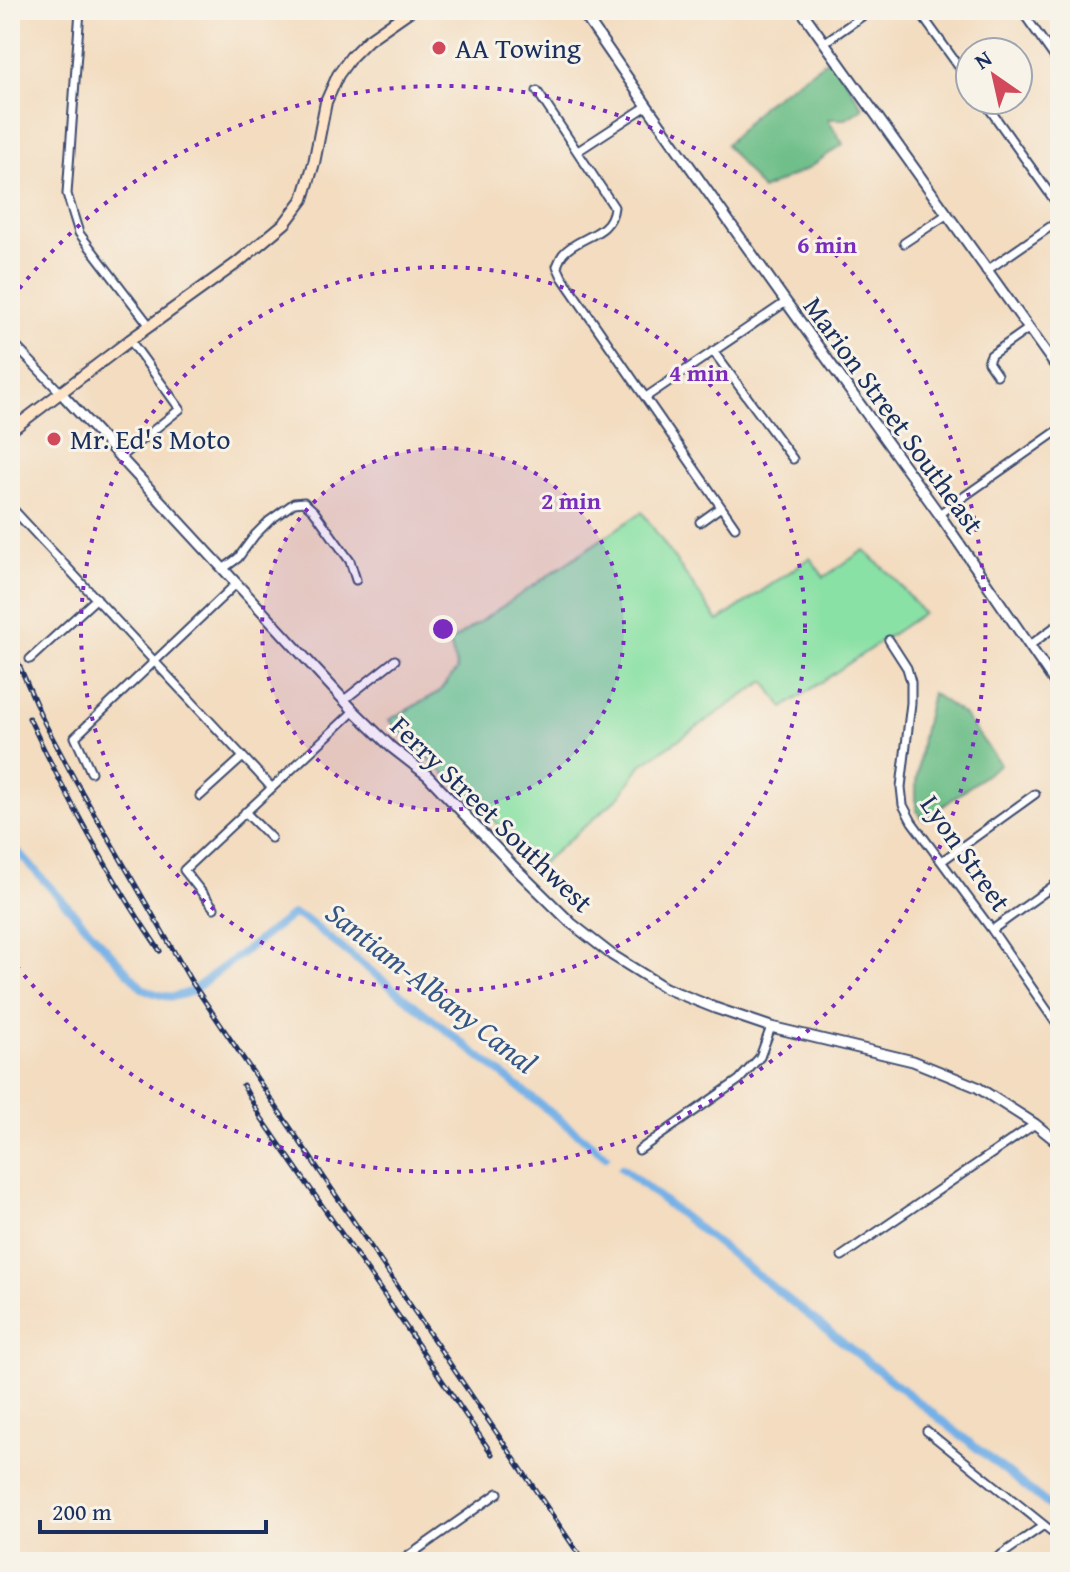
<svg xmlns="http://www.w3.org/2000/svg" width="1070" height="1572" viewBox="0 0 1070 1572" font-family="'Gentium Book Plus',serif">
  <style>
    .green { fill: #8ae1a5; stroke: #528882; stroke-width: 2 }
    .forest { fill: #6fbf8a; stroke: #457774; stroke-width: 2 }
    .lines { fill: none; stroke-linecap: round; stroke-linejoin: round }
    .canal { stroke: #75b0e6; stroke-width: 8 }
    .minor-casing { stroke: #3b496d; stroke-width: 11 }
    .tertiary-casing { stroke: #3b496d; stroke-width: 13 }
    .secondary-casing { stroke: #3b496d; stroke-width: 14 }
    .minor { stroke: #fff; stroke-width: 7 }
    .tertiary { stroke: #fff; stroke-width: 9 }
    .secondary { stroke: #fee4c6; stroke-width: 10 }
    .rail-casing { stroke: #1b2f5e; stroke-width: 5 }
    .rail { stroke: #f7f3e8; stroke-width: 2; stroke-dasharray: 6; stroke-linecap: butt }
    .ring { fill: none; stroke: #7b2cbf; stroke-width: 4; stroke-dasharray: 4 8 }
    .poi-dot { fill: #d1495b; stroke: #f7f3e8; stroke-width: 3 }
    .labels { text-anchor: middle; stroke-width: 6; stroke-linejoin: round; paint-order: stroke }
    .poi-label { font-size: 28px; fill: #1b2f5e; stroke: #f7f3e8; text-anchor: start }
    .street-label { font-size: 28px; fill: #1b2f5e; stroke: #f7f3e8 }
    .water-label { font-size: 30px; font-style: italic; fill: #365687; stroke: #f7f3e8 }
    .centre { fill: #7b2cbf; stroke: #f7f3e8; stroke-width: 4 }
    .ring-label { font-size: 24px; text-anchor: middle; font-weight: bold; fill: #7b2cbf; stroke: #f7f3e8; stroke-width: 6; stroke-linejoin: round; paint-order: stroke }
  </style>
  <rect width="100%" height="100%" fill="#f7f3e8"/>
  <filter id="ink" filterUnits="userSpaceOnUse"><feTurbulence type="fractalNoise" baseFrequency=".0125" numOctaves="2"/><feDisplacementMap in="SourceGraphic" scale="16" xChannelSelector="R" yChannelSelector="G"/><feConvolveMatrix kernelMatrix="1 2 1 2 8 2 1 2 1" color-interpolation-filters="sRGB"/></filter>
  <filter id="wash" filterUnits="userSpaceOnUse"><feTurbulence type="fractalNoise" baseFrequency=".006" numOctaves="4" result="noise"/><feDisplacementMap in="SourceGraphic" scale="32" xChannelSelector="R" yChannelSelector="G"/><feGaussianBlur stdDeviation="1.8" result="paint"/><feColorMatrix in="noise" values="0 0 0 0 0 0 0 0 0 0 0 0 0 0 0 0 0 1.4 0 .05"/><feComposite in="paint" operator="in"/></filter>
  <g filter="url(#wash)">
    <rect width="100%" height="100%" fill="#f3dcbf"/>
    <path class="green" d="M 642,512 L 718,621 L 810,558 L 824,577 L 864,550 L 893,577 L 923,613 L 783,708 L 765,681 L 641,765 L 620,796 L 540,865 L 389,720 L 438,693 L 457,670 L 450,642 Z"/>
    <path class="forest" d="M 832,57 L 863,108 L 846,119 L 828,119 L 843,144 L 807,169 L 762,190 L 726,145 L 763,105 Z
      M 932,693 L 965,716 L 1000,764 L 924,820 L 916,809 L 916,783 L 922,738 Z"/>
    <g class="lines">
      <path class="canal" d="M 10,843 L 142,988 C 161,997 172,1000 192,991 L 293,914 L 305,919 L 606,1156
        M 622,1168 L 1060,1514"/>
    </g>
  </g>
  <g filter="url(#ink)">
    <g class="lines">
      <defs>
        <path id="minor" d="M 80,10 L 67,194 L 79,233 L 150,326
          M 918,10 L 970,82
          M 1021,10 L 1060,65
          M 825,42 L 871,10
          M 537,91 L 614,207 C 611,237 579,235 563,254 C 560,258 559,262 557,266 L 562,277 L 735,527
          M 983,100 L 1060,208
          M 578,151 L 647,106
          M 904,243 L 946,215
          M 986,271 L 1060,220
          M 10,340 L 61,393
          M 713,351 L 793,459
          M 997,375 L 988,362 L 991,355 L 1028,329
          M 646,397 L 786,302
          M 120,457 L 180,409 L 130,340
          M 10,506 L 272,788
          M 939,514 L 1060,429
          M 700,522 L 721,507
          M 223,569 L 238,558 L 255,535 L 269,521 L 294,503 L 304,502 L 314,511 L 350,561 L 356,580
          M 889,640 L 907,668 L 911,682 L 911,703 L 901,787 L 903,805 L 912,822 L 992,930 L 1060,1029
          M 1029,646 L 1060,623
          M 30,659 L 97,598
          M 344,700 L 395,660
          M 91,772 L 75,737 L 236,584
          M 200,796 L 243,757
          M 245,812 L 271,838
          M 942,861 L 1035,794
          M 214,908 L 184,870 L 354,711
          M 992,930 L 1060,881
          M 639,1150 L 739,1080 L 760,1057 L 771,1027
          M 842,1256 L 1035,1124
          M 927,1431 L 1060,1538
          M 400,1562 L 498,1493
          M 991,1562 L 1044,1525"/>
        <path id="tertiary" d="M 581,10 L 647,106 L 786,302 L 939,514 L 1060,690
          M 801,10 L 1060,372
          M 61,393 L 354,711 L 391,747 L 427,775 L 514,867 L 571,923 L 612,955 L 665,988 L 715,1008 L 771,1027 L 913,1061 L 977,1087 L 1035,1124 L 1060,1144"/>
        <path id="secondary" d="M 10,431 L 130,340 L 237,263 L 285,223 L 303,199 L 314,163 L 326,102 L 338,75 L 351,57 L 368,40 L 411,10"/>
      </defs>
      <use href="#minor" class="minor-casing"/>
      <use href="#tertiary" class="tertiary-casing"/>
      <use href="#secondary" class="secondary-casing"/>
      <use href="#minor" class="minor"/>
      <use href="#tertiary" class="tertiary"/>
      <use href="#secondary" class="secondary"/>
      <defs>
        <path id="rail" d="M 10,644 L 43,720 L 76,782 L 191,981 L 578,1553 L 586,1562
          M 29,718 C 67,798 110,878 160,951
          M 243,1085 L 260,1116 L 389,1302 L 492,1454"/>
      </defs>
      <use href="#rail" class="rail-casing"/>
      <use href="#rail" class="rail"/>
    </g>
  </g>
  <circle cx="443" cy="629" r="181" fill="#7b2cbf" fill-opacity=".12"/>
  <g class="ring">
    <circle cx="443" cy="629" r="181"/>
    <circle cx="443" cy="629" r="362"/>
    <path d="M12 298A543 543 0 1 1 12 960"/>
  </g>
  <g class="poi-dot">
    <circle cx="439" cy="48" r="8"/>
    <circle cx="54" cy="439" r="8"/>
  </g>
  <g class="labels">
    <g class="poi-label">
      <text x="455" y="58">AA Towing</text>
      <text x="70" y="449">Mr. Ed's Moto</text>
    </g>
    <g class="street-label">
      <text transform="translate(894 415) rotate(54)" y="10">Marion Street Southeast</text>
      <text transform="translate(492 814) rotate(44)" y="10">Ferry Street Southwest</text>
      <text transform="translate(966 853) rotate(55)" y="10">Lyon Street</text>
    </g>
    <g class="water-label">
      <text transform="translate(431 988) rotate(38)" y="10">Santiam-Albany Canal</text>
    </g>
  </g>
  <circle cx="443" cy="629" r="12" class="centre"/>
  <g class="ring-label">
    <text x="827" y="253">6 min</text>
    <text x="699" y="381">4 min</text>
    <text x="571" y="509">2 min</text>
  </g>
  <rect width="1070" height="1572" fill="none" stroke="#f7f3e8" stroke-width="40"/>
  <g transform="translate(994 76) rotate(326)"><circle r="38" fill="#f7f3e8" stroke="#9fa5b1" stroke-width="2"/>
  <path d="M0-6L14 30L0 20L-14 30Z" fill="#d1495b"/>
  <text y="-12" font-size="22" font-weight="bold" text-anchor="middle" fill="#1b2f5e">N</text>
  </g>
  <path d="M40 1520v12h226v-12" fill="none" stroke="#1b2f5e" stroke-width="4"/>
  <text x="52" y="1520" font-size="24" fill="#1b2f5e" stroke="#f7f3e8" stroke-width="6" paint-order="stroke">200 m</text>
</svg>
